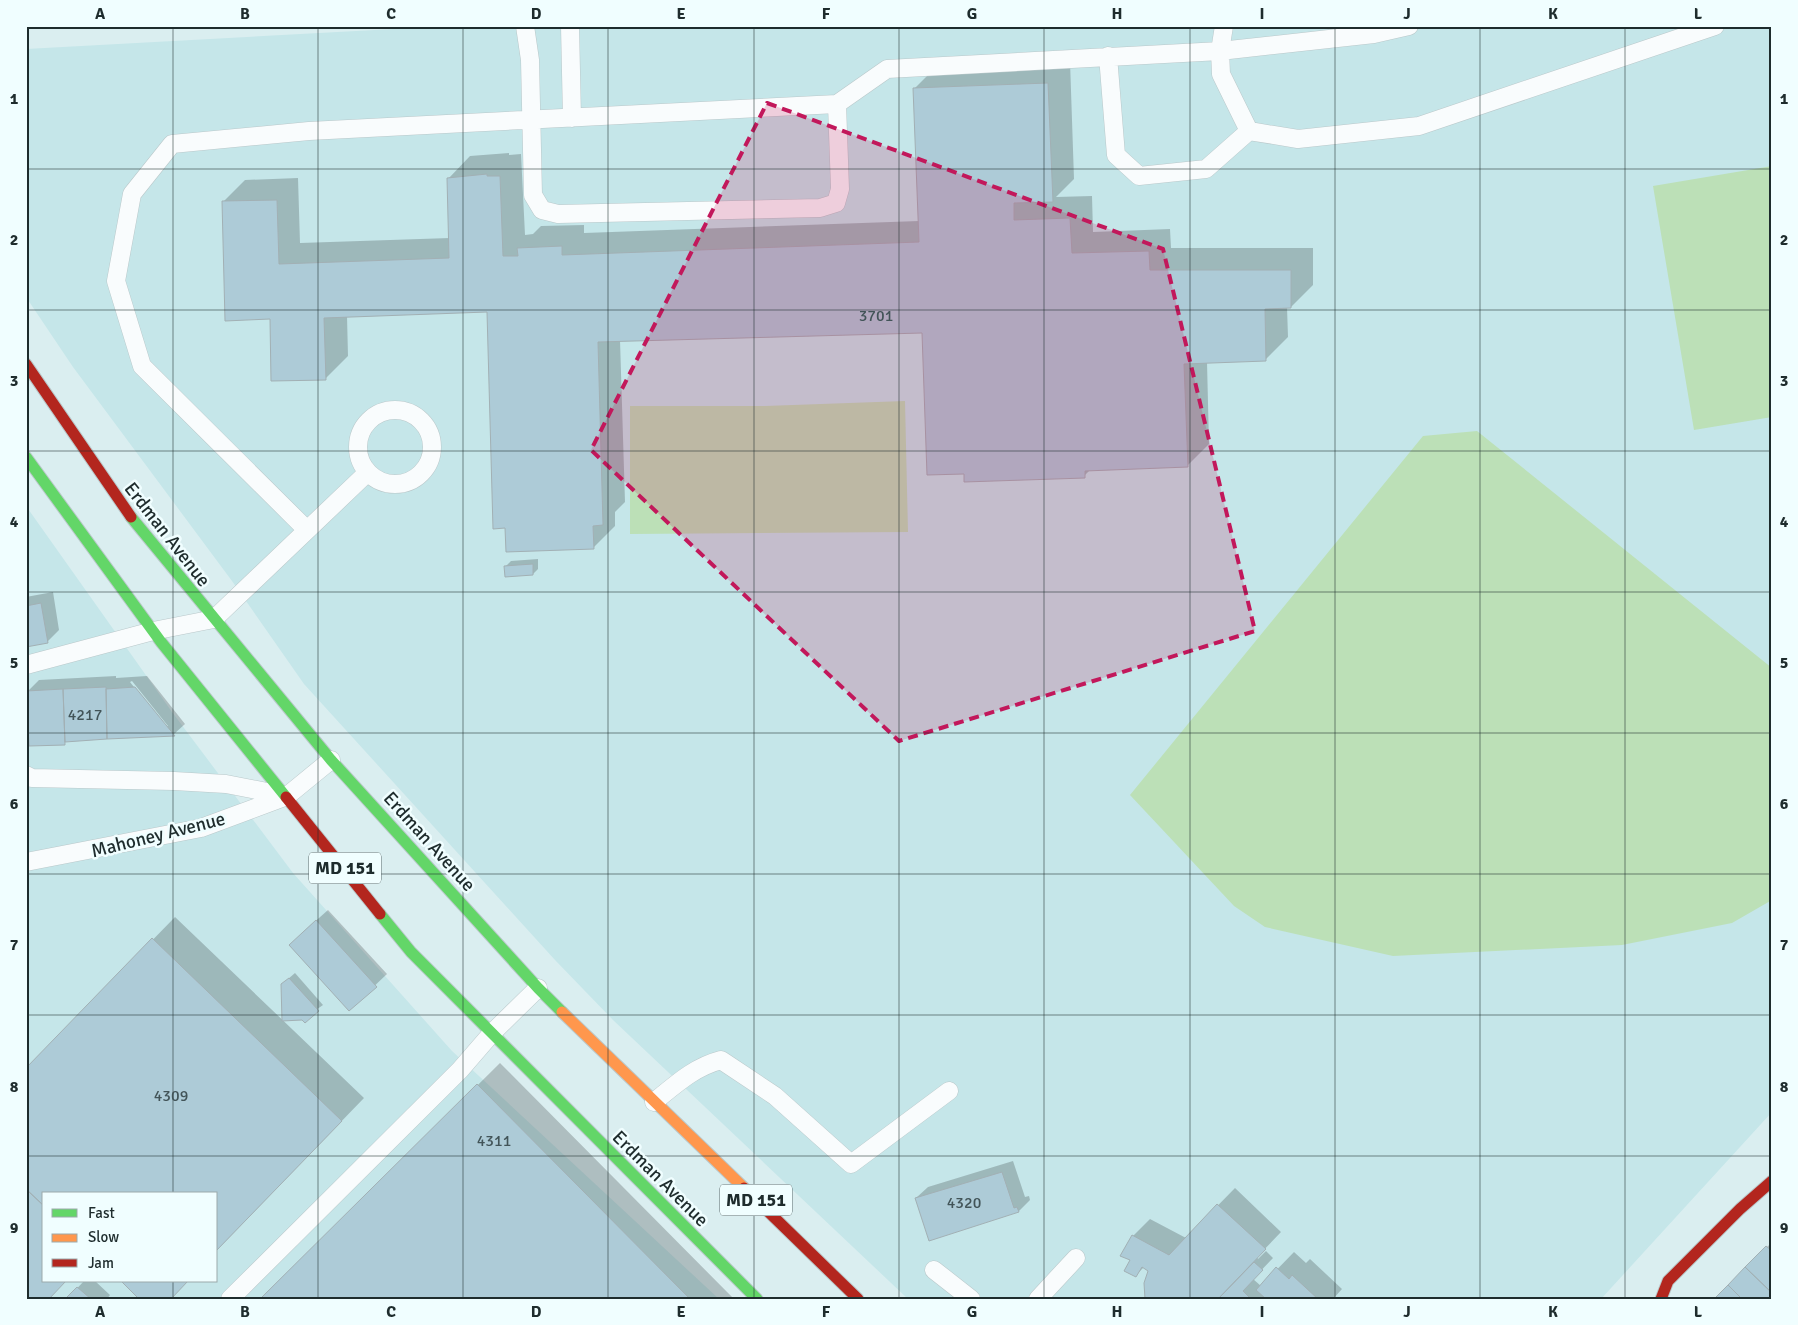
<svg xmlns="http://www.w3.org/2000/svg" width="1798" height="1325" viewBox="0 0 1798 1325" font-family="Signika,sans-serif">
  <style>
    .built { fill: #c5e6e9; fill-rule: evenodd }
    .green { fill: #bce0b7 }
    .shadow { fill: #0003; fill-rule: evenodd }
    .building { fill: #adcbd7; stroke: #a2b0b4 }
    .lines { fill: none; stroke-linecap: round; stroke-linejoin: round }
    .lane-casing { stroke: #bac8ca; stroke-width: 19 }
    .fast-casing { stroke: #bac8ca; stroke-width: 13 }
    .slow-casing { stroke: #bac8ca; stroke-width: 13 }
    .jam-casing { stroke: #bac8ca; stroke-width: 13 }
    .lane { stroke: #f9fcfd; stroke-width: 18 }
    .fast { stroke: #63d668; stroke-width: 11 }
    .slow { stroke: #ff974d; stroke-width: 11 }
    .jam { stroke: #b3261e; stroke-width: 11 }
    .marked { fill: #c2185b; fill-opacity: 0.2; stroke: #c2185b; stroke-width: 4; stroke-dasharray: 10 6; stroke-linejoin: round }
    .grid { fill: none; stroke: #1e2c2d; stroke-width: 1; stroke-opacity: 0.55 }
    .labels { text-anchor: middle; stroke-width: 5; stroke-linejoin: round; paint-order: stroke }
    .number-label { font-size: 16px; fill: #425458 }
    .shield { fill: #f0feff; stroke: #5d6b6c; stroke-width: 1 }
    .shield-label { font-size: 18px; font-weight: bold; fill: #1e2c2d }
    .street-label { font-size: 19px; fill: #1e2c2d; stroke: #f0feff }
    .neatline { fill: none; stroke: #1e2c2d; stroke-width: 2 }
    .grid-label { font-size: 16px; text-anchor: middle; font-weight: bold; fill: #1e2c2d }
  </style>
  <rect width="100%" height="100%" fill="#daeef0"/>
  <path class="built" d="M 449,26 L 1772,26 L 1772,1112 L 1601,1299 L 908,1299 L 613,1020 L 555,960 L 304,684 L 232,581 L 73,367 L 26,297 L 26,49 Z
    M 26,506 L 172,712 L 293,873 L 452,1051 L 719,1299 L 26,1299 ZM 44,1194 L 216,1194 L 216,1281 L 44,1281 Z"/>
  <path class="green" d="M 1772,166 L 1772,417 L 1694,430 L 1653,186 Z
    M 905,401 L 908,532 L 630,534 L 630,406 L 765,406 Z
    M 1477,431 L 1772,668 L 1772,900 L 1732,923 L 1622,945 L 1393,956 L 1265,927 L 1234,906 L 1130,795 L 1423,436 Z"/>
  <path class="shadow" d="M 1070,61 L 1074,179 L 1056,197 L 1092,196 L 1093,232 L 1170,229 L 1171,248 L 1313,248 L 1313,285 L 1291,307 L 1287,307 L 1288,337 L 1266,359 L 1207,362 L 1209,444 L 1187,466 L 1091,469 L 1084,476 L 966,473 L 924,331 L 620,340 L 625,502 L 615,512 L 615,526 L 593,548 L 506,527 L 488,311 L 347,316 L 348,356 L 326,378 L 271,318 L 223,202 L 245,180 L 298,178 L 300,243 L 450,238 L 448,179 L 470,156 L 509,153 L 509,155 L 521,154 L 525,235 L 533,234 L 541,226 L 584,225 L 584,233 L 919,221 L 915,88 L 937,66 Z
    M 538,559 L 538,569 L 533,574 L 506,566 L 511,561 Z
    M 53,592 L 59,630 L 48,641 L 26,645 L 26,597 Z
    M 116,676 L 116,678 L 147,676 L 185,724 L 174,734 L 68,740 L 64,743 L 28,691 L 39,680 ZM 132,681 L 168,726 L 165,726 L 130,682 Z
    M 328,910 L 387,974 L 349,1010 L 301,934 Z
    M 175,917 L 364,1098 L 216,1251 L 216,1194 L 44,1194 L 26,1299 L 26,1070 Z
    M 295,973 L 323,1005 L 303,1019 L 288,979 Z
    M 500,1063 L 734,1299 L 262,1299 Z
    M 1013,1161 L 1025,1197 L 1029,1196 L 1030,1200 L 1019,1211 L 916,1198 L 928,1187 Z
    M 1235,1188 L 1281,1232 L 1257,1257 L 1258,1259 L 1266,1251 L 1273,1258 L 1253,1279 L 1261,1286 L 1294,1252 L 1306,1263 L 1310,1259 L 1342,1289 L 1333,1299 L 1147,1299 L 1149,1270 L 1144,1267 L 1136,1275 L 1132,1259 L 1133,1236 L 1150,1219 L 1186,1238 Z
    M 1772,1242 L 1772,1299 L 1716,1299 Z
    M 84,1281 L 95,1281 L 110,1295 L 107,1299 L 67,1299 Z"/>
  <path class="building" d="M 1048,83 L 1053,202 L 1014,203 L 1014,220 L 1070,218 L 1072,253 L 1149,251 L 1150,270 L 1291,270 L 1291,308 L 1265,309 L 1266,361 L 1184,364 L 1188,467 L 1085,471 L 1085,478 L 964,482 L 964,474 L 927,475 L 922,333 L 598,342 L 603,525 L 593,526 L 594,549 L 506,552 L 505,528 L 493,529 L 487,312 L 324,318 L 326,380 L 271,381 L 270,319 L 225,321 L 222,201 L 277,200 L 279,264 L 449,258 L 447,178 L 487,174 L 487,176 L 500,176 L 503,256 L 518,256 L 517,248 L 562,246 L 562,255 L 919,242 L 913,88 Z
    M 533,564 L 533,575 L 505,577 L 504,566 Z
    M 41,603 L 48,643 L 26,647 L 26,606 Z
    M 106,687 L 107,739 L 65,742 L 63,689 Z
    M 135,687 L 175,736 L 107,739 L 106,689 Z
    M 63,689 L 65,745 L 29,746 L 26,691 Z
    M 316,920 L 377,987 L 349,1011 L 289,945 Z
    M 152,938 L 342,1121 L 216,1251 L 216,1194 L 44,1194 L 44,1206 L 26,1189 L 26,1068 Z
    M 289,978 L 319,1011 L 305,1023 L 302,1020 L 282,1021 L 281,984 Z
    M 477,1084 L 690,1299 L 260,1299 Z
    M 1002,1172 L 1014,1208 L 1017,1207 L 1019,1212 L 929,1241 L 915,1198 Z
    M 26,1189 L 44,1206 L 44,1281 L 66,1281 L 49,1299 L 26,1299 Z
    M 1217,1204 L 1266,1249 L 1218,1299 L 1145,1299 L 1144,1283 L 1148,1271 L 1142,1267 L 1136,1277 L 1124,1271 L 1130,1260 L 1120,1256 L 1132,1235 L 1169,1255 Z
    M 1766,1246 L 1772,1251 L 1772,1293 L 1745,1267 Z
    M 1254,1262 L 1263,1270 L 1243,1291 L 1251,1299 L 1218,1299 Z
    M 1276,1267 L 1289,1279 L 1292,1275 L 1318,1299 L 1266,1299 L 1256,1290 Z
    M 1745,1267 L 1772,1293 L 1772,1299 L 1742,1299 L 1728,1285 Z
    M 121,1281 L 188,1281 L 171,1299 L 139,1299 Z
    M 1728,1285 L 1742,1299 L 1714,1299 Z
    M 77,1287 L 91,1299 L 65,1299 Z"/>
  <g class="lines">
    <defs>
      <path id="lane" d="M 525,26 L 530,60 L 533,195 L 542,210 L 558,214 L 820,208 L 836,203 L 840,189 L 837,104
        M 570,26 L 572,118
        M 1224,26 L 1220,51 L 1221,74 L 1249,131 L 1298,139 L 1419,126 L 1715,26
        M 1108,56 L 1116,155 L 1139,176 L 1206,169 L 1249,131
        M358 447a37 37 0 1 1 74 0a37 37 0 1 1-74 0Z
        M 307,530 L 142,366 L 116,281 L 132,194 L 172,144 L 309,131 L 837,104 L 887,69 L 1220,51 L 1374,34 L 1409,26
        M 26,665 L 153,631 L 214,619 L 367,473
        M 26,775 L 32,778 L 174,781 L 226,784 L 287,796
        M 26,862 L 201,828 L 287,796 L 331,760
        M 654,1102 C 675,1085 694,1067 721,1060 L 775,1096 L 851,1164 L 949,1091
        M 934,1270 L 971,1299
        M 230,1299 L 460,1070 L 492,1033 L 538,988
        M 1038,1299 L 1076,1258"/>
      <path id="fast" d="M 26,457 L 161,642 L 286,797
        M 131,517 L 331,760 L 538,988 L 562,1012
        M 380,914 L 411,952 L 757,1299"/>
      <path id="slow" d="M 562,1012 L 744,1188"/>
      <path id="jam" d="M 26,364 L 131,517
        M 286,797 L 380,914
        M 744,1188 L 858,1299
        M 1661,1299 L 1668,1281 L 1740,1209 L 1772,1181"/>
    </defs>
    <use href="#lane" class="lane-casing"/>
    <use href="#fast" class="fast-casing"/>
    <use href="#slow" class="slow-casing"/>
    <use href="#jam" class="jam-casing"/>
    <use href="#lane" class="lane"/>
    <use href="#fast" class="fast"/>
    <use href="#slow" class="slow"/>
    <use href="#jam" class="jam"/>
  </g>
  <path class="marked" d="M 767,103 L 1163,249 L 1255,631 L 899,741 L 591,450 Z"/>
  <path class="grid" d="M 173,26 L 173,1194M 318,26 L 318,1299M 463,26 L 463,1299M 608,26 L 608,1299M 754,26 L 754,1299M 899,26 L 899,1299M 1044,26 L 1044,1299M 1190,26 L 1190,1299M 1335,26 L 1335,1299M 1480,26 L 1480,1299M 1625,26 L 1625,1299M 26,169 L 1772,169M 26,310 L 1772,310M 26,451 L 1772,451M 26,592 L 1772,592M 26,733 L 1772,733M 26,874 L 1772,874M 26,1015 L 1772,1015M 26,1156 L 1772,1156M 173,1281 L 173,1299"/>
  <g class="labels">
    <g class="number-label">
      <text x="876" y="321">3701</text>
      <text x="85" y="720">4217</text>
      <text x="171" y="1101">4309</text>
      <text x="494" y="1146">4311</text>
      <text x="964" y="1208">4320</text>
    </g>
    <g class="shield">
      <rect x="309" y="852.5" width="72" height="31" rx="4"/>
      <rect x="720" y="1184.5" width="72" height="31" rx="4"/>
    </g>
    <g class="shield-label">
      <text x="345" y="874">MD 151</text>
      <text x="756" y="1206">MD 151</text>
    </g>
    <g class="street-label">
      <text transform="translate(168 534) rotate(52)" y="7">Erdman Avenue</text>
      <text transform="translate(158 834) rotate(-14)" y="7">Mahoney Avenue</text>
      <text transform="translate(430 841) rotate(48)" y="7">Erdman Avenue</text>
      <text transform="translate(661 1178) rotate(45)" y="7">Erdman Avenue</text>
    </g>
  </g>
  <rect width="1798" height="1325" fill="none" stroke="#f0feff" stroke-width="55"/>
  <rect x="42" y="1192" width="175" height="90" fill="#f0feff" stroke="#9caaab"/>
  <rect x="52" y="1209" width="25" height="8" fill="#63d668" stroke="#9caaab"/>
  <text x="88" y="1218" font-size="15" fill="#1e2c2d">Fast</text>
  <rect x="52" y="1234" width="25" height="8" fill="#ff974d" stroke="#9caaab"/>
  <text x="88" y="1242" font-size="15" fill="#1e2c2d">Slow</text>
  <rect x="52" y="1259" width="25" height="8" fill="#b3261e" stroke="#9caaab"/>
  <text x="88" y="1268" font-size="15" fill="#1e2c2d">Jam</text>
  <rect x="28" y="28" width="1742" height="1270" class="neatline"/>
  <g class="grid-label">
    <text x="100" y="19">A</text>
    <text x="245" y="19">B</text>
    <text x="391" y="19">C</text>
    <text x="536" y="19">D</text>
    <text x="681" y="19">E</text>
    <text x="826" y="19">F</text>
    <text x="972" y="19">G</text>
    <text x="1117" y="19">H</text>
    <text x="1262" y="19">I</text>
    <text x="1407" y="19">J</text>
    <text x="1553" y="19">K</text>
    <text x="1698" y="19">L</text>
    <text x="14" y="104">1</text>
    <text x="1784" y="104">1</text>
    <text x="14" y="245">2</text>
    <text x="1784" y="245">2</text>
    <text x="14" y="386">3</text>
    <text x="1784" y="386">3</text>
    <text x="14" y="527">4</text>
    <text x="1784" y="527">4</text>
    <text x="14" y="668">5</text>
    <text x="1784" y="668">5</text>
    <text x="14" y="809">6</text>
    <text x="1784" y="809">6</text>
    <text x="14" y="950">7</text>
    <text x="1784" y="950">7</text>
    <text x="14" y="1092">8</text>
    <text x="1784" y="1092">8</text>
    <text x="14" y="1233">9</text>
    <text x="1784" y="1233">9</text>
    <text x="100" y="1317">A</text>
    <text x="245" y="1317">B</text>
    <text x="391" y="1317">C</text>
    <text x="536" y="1317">D</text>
    <text x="681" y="1317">E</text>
    <text x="826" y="1317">F</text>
    <text x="972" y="1317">G</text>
    <text x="1117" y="1317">H</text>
    <text x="1262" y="1317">I</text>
    <text x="1407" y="1317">J</text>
    <text x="1553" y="1317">K</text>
    <text x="1698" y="1317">L</text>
  </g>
</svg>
